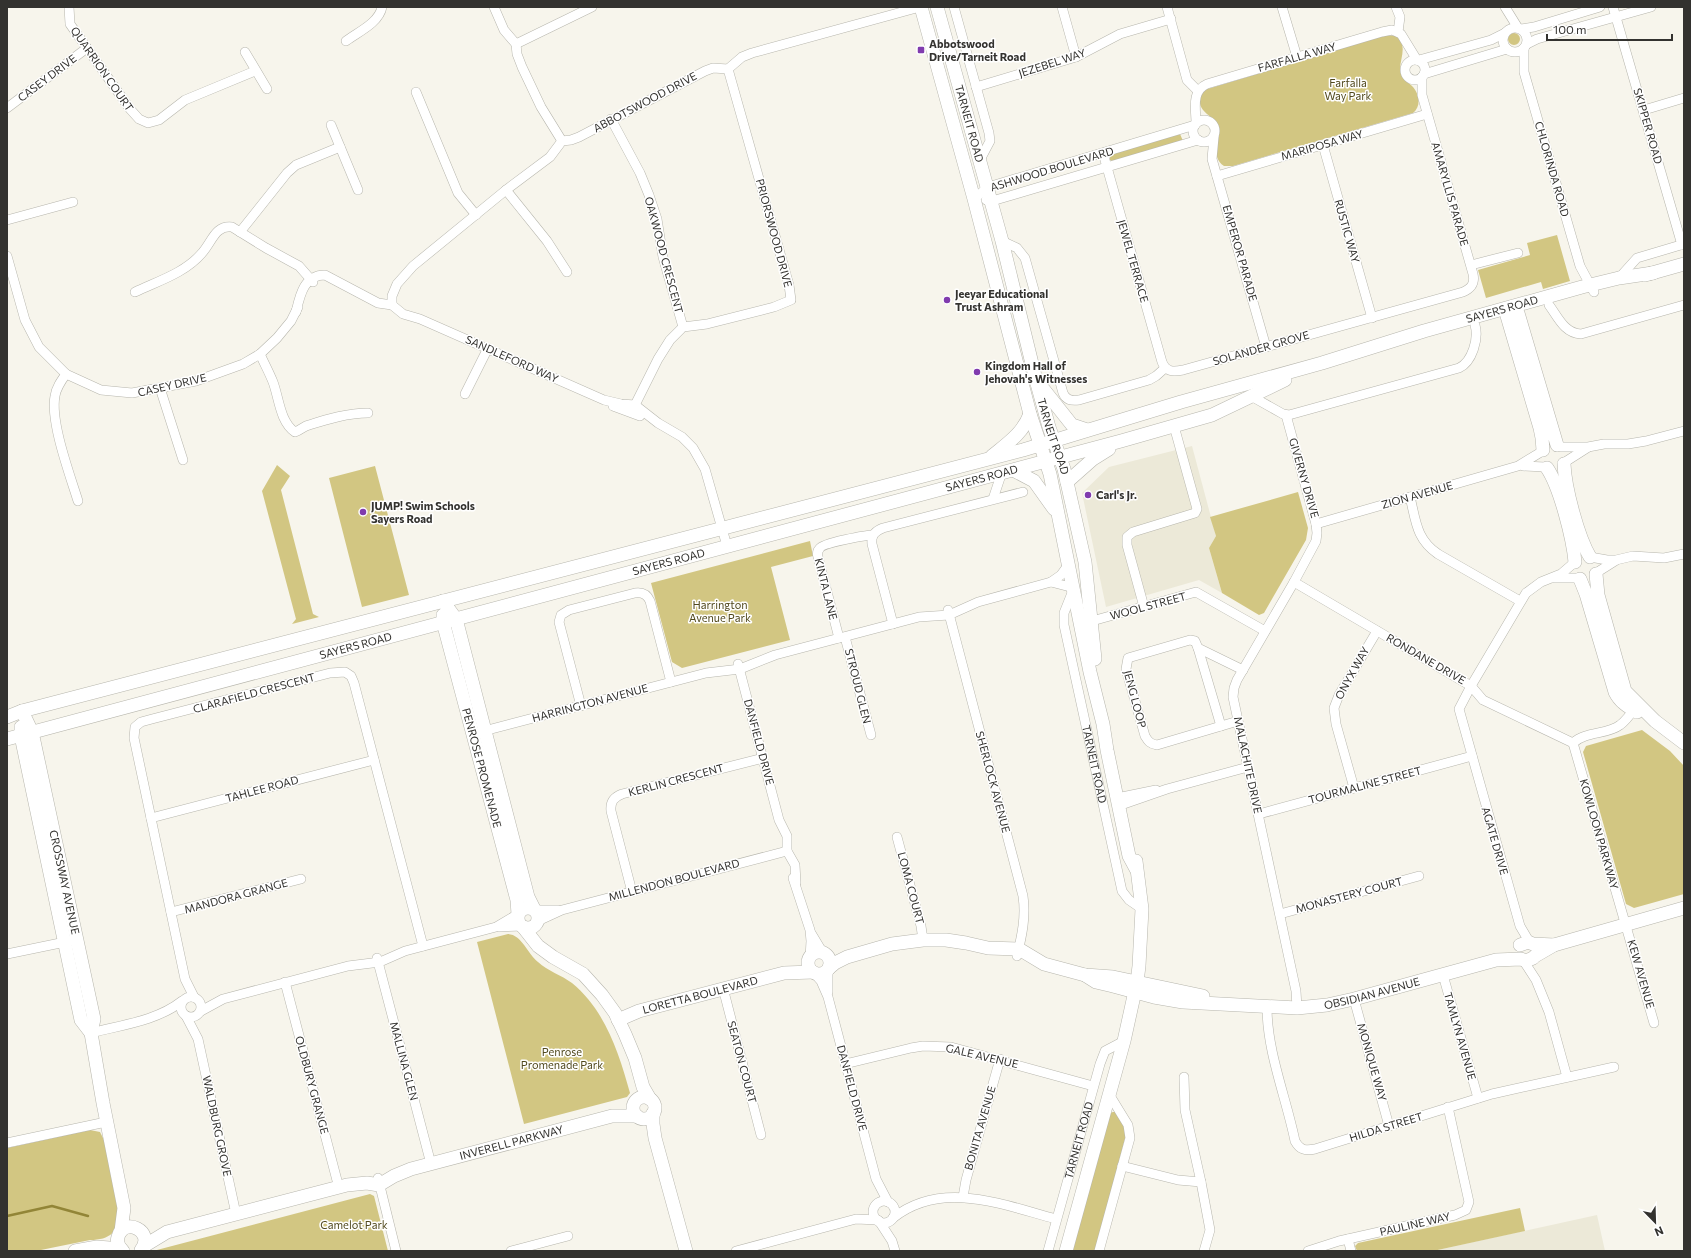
<svg xmlns="http://www.w3.org/2000/svg" width="1691" height="1258" viewBox="0 0 1691 1258" font-family="Commissioner,sans-serif">
  <style>
    .built { fill: #ece9d8 }
    .green { fill: #d2c682 }
    .lines { fill: none; stroke-linecap: round; stroke-linejoin: round }
    .stream { stroke: #928537; stroke-width: 2.5 }
    .street-casing { stroke: #b7b6ad; stroke-width: 10 }
    .secondary-casing { stroke: #b7b6ad; stroke-width: 14 }
    .street { stroke: #fff; stroke-width: 9 }
    .secondary { stroke: #fff; stroke-width: 13 }
    .poi-dot { fill: #803bae; stroke: #fff; stroke-width: 1.5 }
    .labels { text-anchor: middle; stroke-width: 3; stroke-linejoin: round; paint-order: stroke }
    .poi-label { font-size: 11px; font-weight: bold; fill: #33322f; stroke: #fff; text-anchor: start }
    .street-label { font-size: 11px; fill: #33322f; stroke: #fff }
    .park-label { font-size: 11px; fill: #50481c; stroke: #fff }
  </style>
  <rect width="100%" height="100%" fill="#f7f5ec"/>
  <path class="built" d="M 1192,446 L 1216,536 L 1209,548 L 1222,593 L 1199,580 L 1106,607 L 1082,493 L 1109,467 Z
    M 1597,1215 L 1605,1251 L 1433,1251 Z"/>
  <path class="green" d="M1508 39a6 6 0 1 1 12 0a6 6 0 1 1-12 0Z
    M 1386,35 L 1396,36 C 1410,47 1397,62 1401,74 C 1403,80 1408,82 1412,86 C 1419,93 1422,106 1413,113 L 1233,166 L 1224,166 C 1217,162 1215,152 1215,144 C 1215,139 1219,134 1218,129 C 1216,113 1190,113 1204,90 Z
    M 1180,134 L 1183,141 L 1112,161 L 1110,160 L 1110,155 L 1114,153 Z
    M 1557,235 L 1570,281 L 1543,289 L 1541,282 L 1486,298 L 1478,270 L 1530,255 L 1527,243 Z
    M 277,465 L 290,476 L 281,490 L 313,614 L 319,617 L 292,624 L 296,619 L 262,491 Z
    M 375,466 L 409,595 L 362,607 L 329,478 Z
    M 1298,492 L 1308,528 L 1306,540 L 1264,613 L 1259,615 L 1222,593 L 1209,548 L 1216,536 L 1210,517 Z
    M 810,541 L 813,556 L 771,567 L 790,640 L 682,668 L 672,662 L 651,583 Z
    M 1642,730 L 1670,751 L 1684,766 L 1684,894 L 1634,908 L 1626,904 L 1583,752 L 1586,746 Z
    M 508,934 C 522,935 527,953 538,962 C 548,971 561,975 572,983 C 605,1010 619,1053 630,1093 L 627,1097 L 524,1124 L 477,942 Z
    M 1113,1112 L 1115,1112 L 1125,1128 L 1126,1135 L 1095,1251 L 1072,1251 L 1110,1113 Z
    M 90,1130 L 100,1132 L 104,1140 L 119,1211 C 119,1232 110,1240 90,1240 L 36,1251 L 7,1251 L 7,1148 Z
    M 370,1194 L 374,1196 L 388,1251 L 153,1251 Z
    M 1520,1208 L 1525,1231 L 1433,1251 L 1357,1251 L 1355,1246 L 1358,1243 Z"/>
  <g class="lines">
    <path class="stream" d="M 7,1216 L 52,1206 L 88,1216"/>
    <defs>
      <g id="street">
        <path d="M 69,7 L 70,24 L 130,109 L 139,119 L 148,123 L 159,120 L 185,100 L 255,71"/>
        <path d="M 494,7 L 504,30 L 516,44 L 517,54 L 522,67 L 541,107 L 562,141"/>
        <path d="M 954,7 L 989,133 L 990,141 L 980,160"/>
        <path d="M 1062,7 L 1076,57"/>
        <path d="M 1167,7 L 1187,80 L 1198,91"/>
        <path d="M 1282,7 L 1297,57"/>
        <path d="M 1396,7 L 1400,17 L 1398,32"/>
        <path d="M 1505,7 L 1518,28"/>
        <path d="M 1613,7 L 1682,245"/>
        <circle cx="1515" cy="40" r="12"/>
        <path d="M 1521,29 L 1534,27 L 1600,7"/>
        <path d="M 346,41 C 358,32 379,23 382,7"/>
        <path d="M 516,44 L 592,7"/>
        <path d="M 1527,44 L 1537,39 L 1651,7"/>
        <path d="M 1524,48 L 1524,72 L 1580,266 L 1594,292"/>
        <path d="M 245,52 L 267,89"/>
        <circle cx="1415" cy="70" r="10"/>
        <path d="M 1419,60 L 1491,40 L 1505,33"/>
        <path d="M 1424,74 L 1507,49"/>
        <path d="M 976,87 L 1076,57 L 1120,34 L 1171,19"/>
        <path d="M 416,92 L 458,193 L 476,215"/>
        <path d="M 7,108 L 87,48"/>
        <path d="M 1644,110 L 1684,98"/>
        <path d="M 611,119 L 640,173 L 649,195 L 657,219 L 663,257 L 683,327"/>
        <circle cx="1204" cy="131" r="11"/>
        <path d="M 1196,123 C 1196,109 1191,91 1207,84 L 1382,32 L 1392,30 L 1401,34 L 1417,60"/>
        <path d="M 331,125 L 358,190"/>
        <path d="M 1214,137 L 1212,159 L 1266,347"/>
        <path d="M 1323,145 L 1372,318"/>
        <path d="M 1103,153 L 1162,362 C 1166,372 1173,372 1183,370 L 1463,292 C 1472,288 1475,283 1473,274 L 1422,95 L 1422,77"/>
        <path d="M 1217,176 L 1427,114"/>
        <path d="M 506,190 L 547,241 L 567,272"/>
        <path d="M 974,199 L 988,187 L 1195,125"/>
        <path d="M 986,200 L 992,201 L 1016,194 L 1198,140"/>
        <path d="M 7,220 L 73,202"/>
        <path d="M 240,232 L 287,173 L 296,165 L 340,147"/>
        <path d="M 1002,241 L 1017,248 L 1025,258 L 1063,393 C 1066,400 1071,401 1079,400 L 1149,380 L 1156,376 L 1165,368"/>
        <path d="M 7,256 L 25,320 L 39,347 L 66,374 L 101,390 L 132,393 L 196,381 L 243,364 L 260,354 L 277,338 L 291,321 L 298,307"/>
        <path d="M 1471,265 L 1518,253"/>
        <path d="M 1619,278 L 1637,258 L 1684,244"/>
        <path d="M 135,292 C 158,281 185,273 202,253 C 212,242 215,225 232,227 L 266,248 L 299,266 L 313,282"/>
        <path d="M 392,305 L 392,296 L 397,284 L 413,266 L 506,190 L 550,157 L 562,141 L 571,140 L 579,137 L 705,71 L 713,68 L 728,69 L 742,57 L 752,53 L 920,7"/>
        <path d="M 1549,305 C 1558,317 1564,333 1581,334 L 1684,305"/>
        <path d="M 296,312 C 300,295 304,275 325,275 L 378,303 L 392,305 L 403,314 L 420,319 L 604,400 L 621,404 L 635,405 L 658,423 L 682,437 L 693,448 L 705,469 L 727,546"/>
        <path d="M 260,354 C 264,363 269,372 273,382 C 279,398 280,422 295,432 C 301,430 304,426 309,425 C 328,419 348,413 368,413"/>
        <path d="M 66,374 C 61,381 56,388 55,396 C 50,422 70,475 78,501"/>
        <path d="M 160,388 L 183,460"/>
        <path d="M 465,394 L 488,348"/>
        <path d="M 1251,396 L 1283,414 L 1289,415 L 1459,368 C 1472,362 1479,339 1475,325"/>
        <path d="M 613,406 L 640,416"/>
        <path d="M 635,413 L 635,405 L 658,359 L 670,340 L 683,327 L 707,324 L 774,307 L 791,300 L 789,285 L 728,69"/>
        <path d="M 1286,415 L 1316,524 L 1317,533 L 1316,541 L 1294,582 L 1237,680 L 1234,688 L 1233,697 L 1296,991 L 1297,1008"/>
        <path d="M 1561,447 L 1588,447 L 1604,444 L 1628,444 L 1646,441 L 1684,431"/>
        <path d="M 1565,462 L 1587,448"/>
        <path d="M 1523,466 L 1545,467"/>
        <path d="M 1410,497 C 1416,521 1416,539 1438,554 L 1520,601"/>
        <path d="M 993,499 L 1001,475"/>
        <path d="M 1316,524 L 1518,466 L 1541,452"/>
        <path d="M 1590,557 L 1607,560 L 1616,560 L 1633,556 L 1664,558 L 1684,554"/>
        <path d="M 1596,573 L 1615,561"/>
        <path d="M 1554,578 L 1578,578"/>
        <path id="s1" d="M 1051,582 L 1074,588 L 1064,613 L 1064,625 L 1122,891 L 1129,900 L 1142,909"/>
        <path d="M 1294,582 L 1471,686 L 1483,700 L 1573,743 C 1586,731 1607,735 1620,725 C 1627,720 1632,712 1637,705"/>
        <path d="M 1144,607 L 1127,545 L 1127,537 L 1133,532 L 1195,513 L 1197,509 L 1174,426"/>
        <path d="M 948,610 L 1023,896 C 1026,917 1022,935 1017,956"/>
        <path d="M 1092,621 L 1196,592 L 1265,631"/>
        <path d="M 893,624 L 872,544 C 871,535 875,531 883,528 L 1023,492"/>
        <path d="M 845,637 L 871,735"/>
        <path d="M 839,638 L 818,557 C 817,554 817,551 820,548 C 823,543 866,535 873,535"/>
        <path d="M 1198,648 L 1221,726"/>
        <path d="M 738,664 L 779,820 L 787,836 L 787,851 L 795,865 L 796,883"/>
        <path d="M 581,706 L 559,622 L 561,615 L 569,610 L 635,593 C 642,592 647,594 650,601 L 671,682"/>
        <path d="M 1238,721 L 1157,745 C 1150,744 1148,741 1145,736 L 1126,669 L 1128,658 L 1190,640 L 1195,641 L 1198,648 L 1243,670"/>
        <path d="M 480,732 L 706,673 L 740,669 L 775,655 L 919,617 L 949,615 L 978,602 L 1051,582 L 1061,575 L 1069,564"/>
        <path d="M 1573,743 L 1654,1023"/>
        <path d="M 1354,788 L 1336,724 L 1334,708 L 1339,695 L 1377,631"/>
        <path d="M 1117,798 L 1156,790"/>
        <path d="M 1118,806 L 1167,789 L 1248,767"/>
        <path d="M 1259,814 L 1472,756"/>
        <path d="M 151,818 L 374,760"/>
        <path d="M 897,837 L 921,926 L 923,940"/>
        <path d="M 793,878 L 810,930 L 811,941 L 810,958"/>
        <path d="M 632,892 L 611,811 C 610,802 614,797 622,794 L 763,758"/>
        <path d="M 535,910 L 558,910"/>
        <path d="M 171,912 L 301,879"/>
        <path d="M 1280,914 L 1419,876"/>
        <path d="M 538,921 L 562,910 L 787,851"/>
        <path d="M 499,927 L 522,926"/>
        <path d="M 811,933 L 823,953"/>
        <path d="M 1530,943 L 1520,926 L 1459,709 L 1471,686 L 1526,593 L 1541,582 L 1561,574 L 1575,562"/>
        <path d="M 7,954 L 70,941"/>
        <path d="M 377,958 L 431,1164"/>
        <path d="M 1523,960 L 1536,980 L 1549,1012 L 1567,1077"/>
        <path d="M 814,973 L 821,981 L 828,997 L 876,1179 L 888,1202"/>
        <path d="M 1443,975 L 1478,1098"/>
        <path d="M 285,982 L 339,1188"/>
        <path d="M 723,988 L 761,1135"/>
        <path d="M 828,992 L 828,969"/>
        <circle cx="191" cy="1007" r="10"/>
        <path d="M 194,997 L 185,979 L 134,738 L 135,727 L 141,722 L 152,719 L 330,673 L 345,672 L 351,676 L 354,683 L 423,946"/>
        <path d="M 1354,999 L 1389,1126"/>
        <path d="M 1267,1007 C 1267,1052 1286,1097 1295,1141 C 1300,1150 1305,1151 1315,1149 L 1492,1094 L 1614,1067"/>
        <path d="M 201,1011 L 223,999 L 348,966 L 380,962 L 405,951 L 496,927 L 518,914"/>
        <path d="M 186,1016 L 198,1039 L 236,1214"/>
        <path d="M 91,1033 C 121,1025 157,1021 182,1001"/>
        <path d="M 845,1064 L 911,1048 L 923,1046 L 951,1047 L 1093,1086"/>
        <path d="M 1184,1077 L 1185,1110 L 1201,1182"/>
        <path d="M 7,1143 L 106,1122"/>
        <path d="M 1122,1166 L 1178,1180 L 1201,1182 L 1210,1230 L 1204,1251"/>
        <path d="M 378,1178 L 396,1251"/>
        <path d="M 963,1197 L 966,1180 L 1000,1059"/>
        <circle cx="884" cy="1212" r="11"/>
        <path d="M 893,1218 C 942,1179 1003,1205 1056,1219"/>
        <path d="M 879,1221 L 892,1241 L 895,1251"/>
        <path d="M 1348,1239 L 1351,1251"/>
        <path d="M 511,1251 L 568,1236"/>
        <path d="M 736,1251 L 856,1219 L 878,1220"/>
        <path id="s2" d="M 1048,1251 L 1100,1064 L 1105,1051 L 1124,1041"/>
        <path d="M 1099,1251 L 1130,1138 L 1128,1125 L 1109,1094"/>
        <path d="M 1308,1251 L 1339,1241 L 1455,1215 L 1466,1210 L 1469,1202 L 1448,1107"/>
      </g>
      <g id="secondary">
        <path d="M 921,7 L 974,199 L 1030,414 L 1050,474 L 1090,672 L 1103,724 L 1107,750 L 1129,856 L 1136,869"/>
        <path id="s3" d="M 937,7 L 1002,241 L 1036,380 L 1049,427 L 1064,469 L 1085,562 L 1095,659"/>
        <path d="M 1645,275 L 1684,264"/>
        <path d="M 1041,386 L 1072,425 L 1087,430"/>
        <path d="M 1543,450 L 1542,438 L 1540,428 L 1507,316 L 1511,307 L 1518,313 L 1557,445"/>
        <path d="M 992,456 C 1008,443 1023,433 1030,414"/>
        <path d="M 1564,464 C 1565,488 1578,537 1590,557"/>
        <path d="M 1547,468 C 1560,487 1573,539 1575,562"/>
        <path d="M 1015,471 L 1034,481 L 1054,509"/>
        <path d="M 1067,482 L 1093,459 L 1109,449"/>
        <path d="M 1596,574 L 1598,595 L 1625,691 L 1655,721 L 1684,743"/>
        <path d="M 1580,579 L 1586,594 L 1615,692 C 1620,702 1628,707 1637,712"/>
        <path d="M 443,601 L 456,619 L 528,897 L 534,909"/>
        <path id="s4" d="M 443,615 L 443,622 L 517,900 L 518,914"/>
        <path id="s5" d="M 22,711 L 32,732 L 94,1019 L 91,1033 L 103,1103 L 124,1208 L 121,1231"/>
        <path id="s6" d="M 7,717 L 22,711 L 1023,450 L 1181,402 L 1322,363 L 1424,331 L 1582,287 L 1619,278 L 1653,273"/>
        <path d="M 21,727 L 21,736 L 81,1020 L 91,1033"/>
        <path id="s7" d="M 7,739 L 1121,441 L 1212,415 L 1285,380"/>
        <circle cx="528" cy="918" r="10"/>
        <path d="M 523,927 L 538,946 L 553,957 L 583,974 L 602,995 L 615,1013 L 625,1034 L 635,1058 L 643,1087 L 650,1099"/>
        <path d="M 1520,945 L 1528,942 L 1533,944 L 1554,945"/>
        <circle cx="819" cy="963" r="11"/>
        <path d="M 1535,956 L 1554,945 L 1684,908"/>
        <path d="M 829,968 L 835,963 L 847,957 L 892,944 L 923,940 L 946,940 L 966,943 L 988,948 L 1019,949 L 1044,964 L 1085,975 L 1113,977 L 1203,996"/>
        <path id="s8" d="M 1085,975 L 1096,982 L 1113,986 L 1154,997 L 1183,1002 L 1297,1008 L 1327,1005 L 1354,999 L 1496,960 L 1521,959 L 1526,961 L 1533,958"/>
        <path id="s9" d="M 618,1020 L 639,1011 L 784,973 L 813,972"/>
        <circle cx="644" cy="1108" r="11"/>
        <path d="M 653,1113 L 653,1124 L 655,1138 L 686,1251"/>
        <path id="s10" d="M 144,1246 L 167,1232 L 347,1185 L 367,1183 L 379,1185 L 394,1176 L 411,1169 L 612,1116 L 637,1116"/>
        <path d="M 75,1251 L 97,1247 L 121,1249"/>
        <path d="M 123,1251 C 119,1247 116,1243 118,1237 C 123,1216 156,1231 141,1250"/>
        <path d="M 1066,1251 L 1124,1041 L 1137,982 L 1139,966 L 1142,909 L 1136,861"/>
      </g>
    </defs>
    <use href="#street" class="street-casing"/>
    <use href="#secondary" class="secondary-casing"/>
    <use href="#street" class="street"/>
    <use href="#secondary" class="secondary"/>
  </g>
  <g class="poi-dot">
    <rect x="917" y="46" width="8" height="8" rx="2"/>
    <circle cx="947" cy="300" r="4"/>
    <circle cx="977" cy="372" r="4"/>
    <circle cx="1088" cy="495" r="4"/>
    <circle cx="363" cy="512" r="4"/>
  </g>
  <g class="labels">
    <g class="poi-label">
      <text x="929" y="48">Abbotswood<tspan x="929" dy="13">Drive/Tarneit Road</tspan></text>
      <text x="955" y="298">Jeeyar Educational<tspan x="955" dy="13">Trust Ashram</tspan></text>
      <text x="985" y="370">Kingdom Hall of<tspan x="985" dy="13">Jehovah's Witnesses</tspan></text>
      <text x="1096" y="499">Carl's Jr.</text>
      <text x="371" y="510">JUMP! Swim Schools<tspan x="371" dy="13">Sayers Road</tspan></text>
    </g>
    <g class="street-label">
      <text transform="translate(1297 57) rotate(-16)" y="4">FARFALLA WAY</text>
      <text transform="translate(1052 63) rotate(-18)" y="4">JEZEBEL WAY</text>
      <text transform="translate(102 69) rotate(55)" y="4">QUARRION COURT</text>
      <text transform="translate(47 78) rotate(-37)" y="4">CASEY DRIVE</text>
      <text transform="translate(645 102) rotate(-28)" y="4">ABBOTSWOOD DRIVE</text>
      <text dy="4" stroke="none"><textPath href="#s3" startOffset="121">TARNEIT ROAD</textPath></text>
      <text transform="translate(1648 126) rotate(74)" y="4">SKIPPER ROAD</text>
      <text transform="translate(1322 145) rotate(-16)" y="4">MARIPOSA WAY</text>
      <text transform="translate(1052 169) rotate(-17)" y="4">ASHWOOD BOULEVARD</text>
      <text transform="translate(1552 169) rotate(74)" y="4">CHLORINDA ROAD</text>
      <text transform="translate(1450 194) rotate(74)" y="4">AMARYLLIS PARADE</text>
      <text transform="translate(1347 231) rotate(74)" y="4">RUSTIC WAY</text>
      <text transform="translate(774 233) rotate(75)" y="4">PRIORSWOOD DRIVE</text>
      <text transform="translate(1240 253) rotate(74)" y="4">EMPEROR PARADE</text>
      <text transform="translate(664 255) rotate(75)" y="4">OAKWOOD CRESCENT</text>
      <text transform="translate(1133 261) rotate(74)" y="4">JEWEL TERRACE</text>
      <text dy="4" stroke="none"><textPath href="#s6" startOffset="1550">SAYERS ROAD</textPath></text>
      <text transform="translate(1261 348) rotate(-16)" y="4">SOLANDER GROVE</text>
      <text transform="translate(512 359) rotate(24)" y="4">SANDLEFORD WAY</text>
      <text transform="translate(172 385) rotate(-13)" y="4">CASEY DRIVE</text>
      <text dy="4" stroke="none"><textPath href="#s3" startOffset="445">TARNEIT ROAD</textPath></text>
      <text transform="translate(1304 478) rotate(74)" y="4">GIVERNY DRIVE</text>
      <text dy="4" stroke="none"><textPath href="#s7" startOffset="1009">SAYERS ROAD</textPath></text>
      <text transform="translate(1417 495) rotate(-16)" y="4">ZION AVENUE</text>
      <text dy="4" stroke="none"><textPath href="#s7" startOffset="685">SAYERS ROAD</textPath></text>
      <text transform="translate(826 589) rotate(76)" y="4">KINTA LANE</text>
      <text transform="translate(1148 606) rotate(-15)" y="4">WOOL STREET</text>
      <text dy="4" stroke="none"><textPath href="#s7" startOffset="361">SAYERS ROAD</textPath></text>
      <text transform="translate(1426 659) rotate(30)" y="4">RONDANE DRIVE</text>
      <text transform="translate(1352 673) rotate(-61)" y="4">ONYX WAY</text>
      <text transform="translate(858 686) rotate(76)" y="4">STROUD GLEN</text>
      <text transform="translate(254 693) rotate(-15)" y="4">CLARAFIELD CRESCENT</text>
      <text transform="translate(1135 699) rotate(75)" y="4">JENG LOOP</text>
      <text transform="translate(590 703) rotate(-15)" y="4">HARRINGTON AVENUE</text>
      <text transform="translate(759 742) rotate(75)" y="4">DANFIELD DRIVE</text>
      <text dy="4" stroke="none"><textPath href="#s1" startOffset="205">TARNEIT ROAD</textPath></text>
      <text transform="translate(1248 765) rotate(78)" y="4">MALACHITE DRIVE</text>
      <text dy="4" stroke="none"><textPath href="#s4" startOffset="158">PENROSE PROMENADE</textPath></text>
      <text transform="translate(676 780) rotate(-15)" y="4">KERLIN CRESCENT</text>
      <text transform="translate(993 782) rotate(75)" y="4">SHERLOCK AVENUE</text>
      <text transform="translate(1365 785) rotate(-15)" y="4">TOURMALINE STREET</text>
      <text transform="translate(262 789) rotate(-15)" y="4">TAHLEE ROAD</text>
      <text transform="translate(1599 834) rotate(74)" y="4">KOWLOON PARKWAY</text>
      <text transform="translate(1495 841) rotate(74)" y="4">AGATE DRIVE</text>
      <text transform="translate(674 880) rotate(-15)" y="4">MILLENDON BOULEVARD</text>
      <text dy="4" stroke="none"><textPath href="#s5" startOffset="177">CROSSWAY AVENUE</textPath></text>
      <text transform="translate(911 888) rotate(75)" y="4">LOMA COURT</text>
      <text transform="translate(1349 895) rotate(-15)" y="4">MONASTERY COURT</text>
      <text transform="translate(236 896) rotate(-15)" y="4">MANDORA GRANGE</text>
      <text transform="translate(1641 974) rotate(74)" y="4">KEW AVENUE</text>
      <text dy="4" stroke="none"><textPath href="#s8" startOffset="293">OBSIDIAN AVENUE</textPath></text>
      <text dy="4" stroke="none"><textPath href="#s9" startOffset="86">LORETTA BOULEVARD</textPath></text>
      <text transform="translate(1460 1036) rotate(74)" y="4">TAMLYN AVENUE</text>
      <text transform="translate(982 1056) rotate(13)" y="4">GALE AVENUE</text>
      <text transform="translate(404 1061) rotate(75)" y="4">MALLINA GLEN</text>
      <text transform="translate(742 1062) rotate(75)" y="4">SEATON COURT</text>
      <text transform="translate(1372 1062) rotate(74)" y="4">MONIQUE WAY</text>
      <text transform="translate(312 1085) rotate(75)" y="4">OLDBURY GRANGE</text>
      <text transform="translate(852 1088) rotate(75)" y="4">DANFIELD DRIVE</text>
      <text transform="translate(217 1126) rotate(78)" y="4">WALDBURG GROVE</text>
      <text transform="translate(1386 1127) rotate(-17)" y="4">HILDA STREET</text>
      <text transform="translate(980 1128) rotate(-74)" y="4">BONITA AVENUE</text>
      <text dy="4" stroke="none"><textPath href="#s2" startOffset="115">TARNEIT ROAD</textPath></text>
      <text dy="4" stroke="none"><textPath href="#s10" startOffset="385">INVERELL PARKWAY</textPath></text>
      <text transform="translate(1415 1224) rotate(-13)" y="4">PAULINE WAY</text>
    </g>
    <g class="park-label">
      <text x="1348" y="87">Farfalla<tspan x="1348" dy="13">Way Park</tspan></text>
      <text x="720" y="609">Harrington<tspan x="720" dy="13">Avenue Park</tspan></text>
      <text x="562" y="1056">Penrose<tspan x="562" dy="13">Promenade Park</tspan></text>
      <text x="354" y="1229">Camelot Park</text>
    </g>
  </g>
  <rect width="1691" height="1258" fill="none" stroke="#33322f" stroke-width="16"/>
  <g transform="translate(1655 1222) rotate(157)" stroke="#ffffff" stroke-width="3" paint-order="stroke">
  <path d="M0-3L7 15L0 10L-7 15Z" fill="#33322f"/>
  <text y="-6" font-size="11" font-weight="bold" text-anchor="middle" fill="#33322f">N</text>
  </g>
  <path d="M1547 34v6h125v-6" fill="none" stroke="#33322f" stroke-width="2"/>
  <text x="1553" y="34" font-size="12" fill="#33322f" stroke="#ffffff" stroke-width="3" paint-order="stroke">100 m</text>
</svg>
